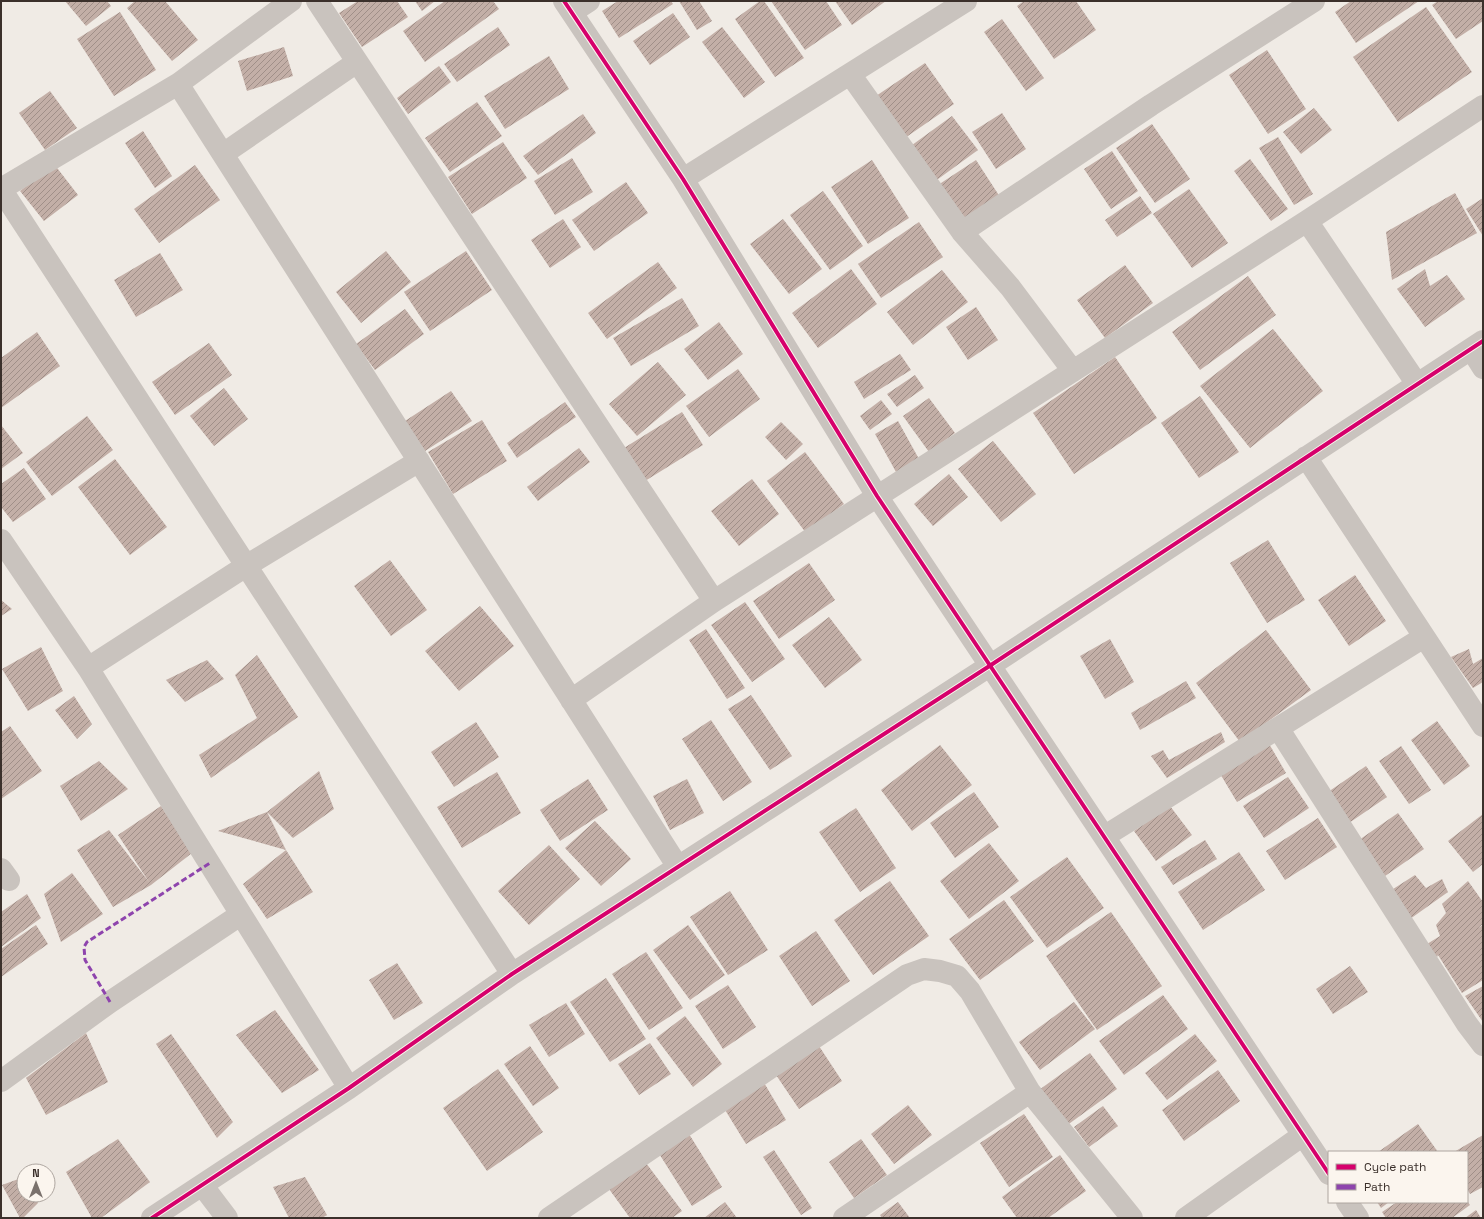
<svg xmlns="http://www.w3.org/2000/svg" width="1484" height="1219" viewBox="0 0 1484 1219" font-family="'Space Grotesk',sans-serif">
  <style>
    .building { fill: url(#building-hatch) }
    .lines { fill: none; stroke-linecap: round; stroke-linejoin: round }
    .minor { stroke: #c9c3be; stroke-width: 22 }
    .quiet { stroke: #8e44ad; stroke-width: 3; stroke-dasharray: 6 3; stroke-linecap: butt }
    .cycleway-casing { stroke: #fbf5ee; stroke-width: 6 }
    .cycleway { stroke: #d6006c; stroke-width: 4 }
  </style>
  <defs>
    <pattern id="building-hatch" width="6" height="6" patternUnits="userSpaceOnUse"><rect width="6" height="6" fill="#c3afa7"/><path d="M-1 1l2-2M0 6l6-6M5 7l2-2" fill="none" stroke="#a08f88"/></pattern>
  </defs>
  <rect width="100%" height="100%" fill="#f0ebe5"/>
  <path class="building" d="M 65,1 L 107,1 L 111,6 L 86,26 Z
    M 135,1 L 165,1 L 198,40 L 172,61 L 127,8 Z
    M 358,1 L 397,1 L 408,17 L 362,47 L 339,13 Z
    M 415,1 L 435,1 L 422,11 Z
    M 445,1 L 493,1 L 499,9 L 425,62 L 403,31 Z
    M 618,1 L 671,1 L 673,4 L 619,38 L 602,11 Z
    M 679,1 L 699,1 L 712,21 L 697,30 Z
    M 760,1 L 764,1 L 804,58 L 775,77 L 735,19 Z
    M 771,1 L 826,1 L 842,25 L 805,50 Z
    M 835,1 L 886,1 L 852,25 Z
    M 1024,1 L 1076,1 L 1096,30 L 1054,59 L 1017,6 Z
    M 1351,1 L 1419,1 L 1356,43 L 1335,12 Z
    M 1438,1 L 1483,1 L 1483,21 L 1456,39 L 1432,5 Z
    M 1426,7 L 1472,72 L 1398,122 L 1353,57 Z
    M 120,12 L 156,70 L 114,96 L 77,39 Z
    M 673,13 L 690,37 L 650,65 L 633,41 Z
    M 1002,19 L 1044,78 L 1026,91 L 984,32 Z
    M 498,27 L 510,45 L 457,82 L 444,64 Z
    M 722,27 L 765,82 L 744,98 L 702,42 Z
    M 284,47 L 293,76 L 247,91 L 238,61 Z
    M 1267,50 L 1306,109 L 1268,134 L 1229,75 Z
    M 549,56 L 569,89 L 505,129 L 484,96 Z
    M 925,63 L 954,104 L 902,140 L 873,98 Z
    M 439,66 L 451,82 L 408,114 L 397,98 Z
    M 50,91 L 77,128 L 45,150 L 19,113 Z
    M 477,102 L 502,136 L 450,172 L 425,138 Z
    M 1314,108 L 1332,130 L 1301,154 L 1283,132 Z
    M 1002,113 L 1026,149 L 996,169 L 972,132 Z
    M 583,114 L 596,133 L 538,175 L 523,156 Z
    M 952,116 L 978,150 L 934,182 L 908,148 Z
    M 1152,124 L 1190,179 L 1155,203 L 1116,148 Z
    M 143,131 L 172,176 L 155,188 L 125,143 Z
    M 1278,137 L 1313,194 L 1294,205 L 1259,148 Z
    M 503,142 L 527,178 L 472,214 L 448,177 Z
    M 1112,151 L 1138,191 L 1111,209 L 1084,169 Z
    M 572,158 L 593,192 L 555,215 L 534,181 Z
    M 1250,159 L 1288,209 L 1271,221 L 1234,171 Z
    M 872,160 L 909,218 L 868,244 L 831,187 Z
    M 976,160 L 1002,200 L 964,225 L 938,185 Z
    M 54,164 L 78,195 L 44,221 L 20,191 Z
    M 195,165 L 220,200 L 159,243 L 134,209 Z
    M 626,182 L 648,213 L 594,251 L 572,220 Z
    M 1189,189 L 1228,243 L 1192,268 L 1153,214 Z
    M 823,191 L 863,246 L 830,270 L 790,215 Z
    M 1455,193 L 1477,233 L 1392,280 L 1386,232 Z
    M 1140,196 L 1152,213 L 1117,237 L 1105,220 Z
    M 1483,198 L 1483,236 L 1466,209 Z
    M 563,219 L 581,247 L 550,268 L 531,240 Z
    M 783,219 L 822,269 L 789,294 L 750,244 Z
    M 919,222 L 943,257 L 881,298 L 858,264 Z
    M 386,251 L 411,282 L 361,323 L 336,292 Z
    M 466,251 L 492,290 L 430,331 L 404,292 Z
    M 160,253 L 183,290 L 136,317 L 114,280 Z
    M 658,262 L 677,288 L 607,339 L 588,313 Z
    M 1125,265 L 1153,303 L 1105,338 L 1077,300 Z
    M 851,269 L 877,304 L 818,348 L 792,313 Z
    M 1425,269 L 1430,286 L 1447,275 L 1465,299 L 1425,327 L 1397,289 Z
    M 942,270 L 968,302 L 913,345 L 887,312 Z
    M 1248,276 L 1276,315 L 1200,370 L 1172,332 Z
    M 682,298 L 699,326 L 631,366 L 613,338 Z
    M 976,307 L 998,340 L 968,360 L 946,327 Z
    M 405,309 L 424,334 L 375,370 L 356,344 Z
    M 719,322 L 743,354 L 708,380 L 684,349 Z
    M 1273,329 L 1323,391 L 1250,448 L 1200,386 Z
    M 37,332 L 60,366 L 1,408 L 1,358 Z
    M 209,343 L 232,375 L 175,415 L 152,382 Z
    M 900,354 L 911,370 L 864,399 L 854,382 Z
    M 1115,357 L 1157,418 L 1074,474 L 1033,413 Z
    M 658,362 L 686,395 L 637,436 L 609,404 Z
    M 738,369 L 760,399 L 709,437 L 686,406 Z
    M 915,375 L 924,388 L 897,407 L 887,394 Z
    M 224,388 L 248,419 L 214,446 L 190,416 Z
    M 451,391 L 472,421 L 425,451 L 405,421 Z
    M 1200,396 L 1239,452 L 1199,478 L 1161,423 Z
    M 929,398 L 955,433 L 929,452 L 903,416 Z
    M 881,400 L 892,414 L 870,430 L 860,416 Z
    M 565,402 L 576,417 L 517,458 L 507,443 Z
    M 682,412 L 703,445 L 645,481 L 624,448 Z
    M 87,416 L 113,450 L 52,496 L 26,462 Z
    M 482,420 L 507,461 L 453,494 L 428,452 Z
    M 898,421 L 919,459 L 896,472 L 875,434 Z
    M 781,422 L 803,444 L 786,460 L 765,437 Z
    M 1,425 L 23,453 L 1,469 Z
    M 993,441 L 1036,494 L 1001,522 L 958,469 Z
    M 579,448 L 590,462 L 538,501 L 527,487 Z
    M 805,452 L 844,504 L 806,533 L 767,481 Z
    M 115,459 L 167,527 L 130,555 L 78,487 Z
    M 24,468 L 46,499 L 13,522 L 1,507 L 1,484 Z
    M 949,474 L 968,497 L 933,526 L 914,504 Z
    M 752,479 L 779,514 L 739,546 L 711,511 Z
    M 1268,540 L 1305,600 L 1267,623 L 1230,563 Z
    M 390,560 L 427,610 L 391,636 L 354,586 Z
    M 809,563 L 835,600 L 779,639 L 753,601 Z
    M 1355,575 L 1386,621 L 1349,646 L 1318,600 Z
    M 1,600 L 12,609 L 1,616 Z
    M 745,602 L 785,659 L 752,682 L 711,625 Z
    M 480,606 L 514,646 L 459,691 L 425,651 Z
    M 829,617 L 862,660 L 825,688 L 792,645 Z
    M 706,629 L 745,688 L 727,699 L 689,640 Z
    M 1266,630 L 1311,690 L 1240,742 L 1196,683 Z
    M 1110,639 L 1134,682 L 1105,699 L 1080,656 Z
    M 41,647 L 63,691 L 28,711 L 2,669 Z
    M 1469,649 L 1473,664 L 1483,658 L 1483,682 L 1473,688 L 1451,657 Z
    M 257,655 L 298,717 L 211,778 L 199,755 L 257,718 L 235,675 Z
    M 207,660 L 224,679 L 185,702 L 166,680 Z
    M 1186,681 L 1196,698 L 1140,730 L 1131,713 Z
    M 751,695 L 792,756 L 770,770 L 728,709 Z
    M 74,696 L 92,724 L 77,739 L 55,710 Z
    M 711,720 L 752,782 L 723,801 L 682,739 Z
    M 1437,721 L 1470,766 L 1444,785 L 1411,740 Z
    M 476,722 L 499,757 L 454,787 L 431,752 Z
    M 10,726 L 42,771 L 1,799 L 1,732 Z
    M 1221,732 L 1225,742 L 1167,778 L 1151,756 L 1163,750 L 1169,760 Z
    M 1268,742 L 1286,773 L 1237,802 L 1219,772 Z
    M 940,745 L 972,785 L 912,831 L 881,790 Z
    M 1401,746 L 1431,790 L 1409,804 L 1379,761 Z
    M 99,761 L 128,789 L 81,821 L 60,786 Z
    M 1366,766 L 1387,797 L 1349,823 L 1328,792 Z
    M 319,771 L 334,809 L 293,838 L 267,812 L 286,850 L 313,892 L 267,919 L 243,884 L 286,850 L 218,831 L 267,812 Z
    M 497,772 L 521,813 L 462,848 L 437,807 Z
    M 1288,777 L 1309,808 L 1264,838 L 1243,806 Z
    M 588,779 L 608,810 L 560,841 L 540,810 Z
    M 687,779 L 704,813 L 670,830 L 653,796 Z
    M 974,792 L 999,827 L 955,858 L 930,823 Z
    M 161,806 L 192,853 L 151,885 L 113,907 L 77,850 L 109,830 L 149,882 L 118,835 Z
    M 1170,806 L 1192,835 L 1156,861 L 1134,831 Z
    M 856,808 L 896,868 L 860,892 L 819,832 Z
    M 1398,813 L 1424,849 L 1385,876 L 1359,840 Z
    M 1483,814 L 1483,864 L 1473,872 L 1448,841 Z
    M 1318,818 L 1337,847 L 1285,880 L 1266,851 Z
    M 595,821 L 631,859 L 601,886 L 565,848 Z
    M 1205,840 L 1217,859 L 1173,885 L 1161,867 Z
    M 989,843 L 1019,881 L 969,919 L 940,881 Z
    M 549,845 L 580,879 L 529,925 L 498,891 Z
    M 1239,852 L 1265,890 L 1203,930 L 1178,892 Z
    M 1067,857 L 1104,908 L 1047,948 L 1010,897 Z
    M 72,873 L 103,914 L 61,942 L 44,894 Z
    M 1415,875 L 1426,888 L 1442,879 L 1448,892 L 1410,919 L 1390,891 Z
    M 890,881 L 929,936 L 873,975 L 834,920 Z
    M 1468,881 L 1483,902 L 1483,924 L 1478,928 L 1483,925 L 1483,980 L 1462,993 L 1438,955 L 1437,957 L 1427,944 L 1440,936 L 1436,925 L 1446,913 L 1442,904 Z
    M 730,891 L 768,950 L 728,975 L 690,917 Z
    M 27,894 L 41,918 L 1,947 L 1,912 Z
    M 1004,900 L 1034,941 L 980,980 L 949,939 Z
    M 1111,912 L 1162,986 L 1097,1030 L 1046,956 Z
    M 36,925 L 48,944 L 1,977 L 1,949 Z
    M 688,925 L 725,975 L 690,1000 L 653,950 Z
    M 816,931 L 850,981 L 812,1006 L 779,956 Z
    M 646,952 L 683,1008 L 649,1030 L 612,974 Z
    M 397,963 L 423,1003 L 394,1020 L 369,980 Z
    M 1350,966 L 1368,992 L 1333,1014 L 1316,989 Z
    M 606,978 L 646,1039 L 610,1062 L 570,1002 Z
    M 728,985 L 756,1027 L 723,1049 L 695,1006 Z
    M 1483,986 L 1483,1022 L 1465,996 Z
    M 1163,995 L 1188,1029 L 1124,1075 L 1099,1041 Z
    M 1074,1002 L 1095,1029 L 1040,1070 L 1019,1042 Z
    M 566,1003 L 585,1034 L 549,1057 L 529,1025 Z
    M 275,1010 L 319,1070 L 282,1093 L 236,1035 Z
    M 685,1016 L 722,1064 L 693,1087 L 656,1038 Z
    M 86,1033 L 108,1082 L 46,1115 L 26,1078 Z
    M 171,1034 L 233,1122 L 217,1138 L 156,1044 Z
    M 1195,1034 L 1217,1061 L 1167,1100 L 1145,1073 Z
    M 650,1043 L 671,1074 L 639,1095 L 618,1064 Z
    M 817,1043 L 842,1081 L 799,1109 L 774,1072 Z
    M 530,1046 L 559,1088 L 533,1106 L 504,1064 Z
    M 1090,1053 L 1117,1089 L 1066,1126 L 1039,1090 Z
    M 498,1069 L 543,1132 L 487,1171 L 443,1108 Z
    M 1218,1070 L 1240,1101 L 1184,1141 L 1162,1110 Z
    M 763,1081 L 786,1120 L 746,1144 L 722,1105 Z
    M 908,1105 L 932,1135 L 894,1164 L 871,1134 Z
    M 1103,1106 L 1118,1126 L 1089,1147 L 1074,1127 Z
    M 1024,1114 L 1053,1157 L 1009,1187 L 980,1143 Z
    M 1418,1124 L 1438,1152 L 1378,1152 Z
    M 689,1134 L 722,1187 L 692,1206 L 658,1152 Z
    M 1483,1135 L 1483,1187 L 1470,1194 L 1467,1189 L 1467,1152 L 1454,1152 Z
    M 118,1139 L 150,1182 L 101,1218 L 92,1218 L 66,1172 Z
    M 861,1139 L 887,1175 L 854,1198 L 829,1162 Z
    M 774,1150 L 812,1208 L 801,1215 L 763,1157 Z
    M 1060,1155 L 1086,1191 L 1048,1218 L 1017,1218 L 1002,1197 Z
    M 646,1163 L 682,1211 L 672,1218 L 630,1218 L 609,1189 Z
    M 24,1177 L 24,1195 L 35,1195 L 38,1203 L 23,1218 L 20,1218 L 2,1185 Z
    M 305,1177 L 327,1215 L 322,1218 L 289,1218 L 273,1187 Z
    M 725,1202 L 737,1218 L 704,1218 Z
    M 898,1202 L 910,1218 L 882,1218 L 880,1215 Z
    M 1377,1202 L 1389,1202 L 1381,1208 Z
    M 1397,1202 L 1468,1202 L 1470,1205 L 1452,1218 L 1386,1218 L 1382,1212 Z
    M 1476,1210 L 1481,1218 L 1465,1218 Z"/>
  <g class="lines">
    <path class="minor" d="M 317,1 L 714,601
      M 564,1 L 683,179 L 877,496 L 1329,1174
      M 572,12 L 589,1
      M 850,74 L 962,232 L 1010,287 L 1073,371
      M 178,84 L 678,867
      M 223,154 L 357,62
      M 683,179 L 966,1
      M 1,189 L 512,974
      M 1,189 L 178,84 L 291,1
      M 1307,221 L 1417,384
      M 962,232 L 1151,105 L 1314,1
      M 1471,349 L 1483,368
      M 1306,457 L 1483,726
      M 1,540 L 88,668 L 349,1088
      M 88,668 L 246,566 L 419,461
      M 571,700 L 714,601 L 1307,221 L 1483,106
      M 1278,728 L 1467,1024 L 1483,1045
      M 1105,836 L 1424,637
      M 1,869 L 9,880
      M 1,1081 L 110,1002 L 240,915
      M 202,1185 L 227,1218
      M 1347,1202 L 1358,1218
      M 152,1218 L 349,1088 L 512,974 L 991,665 L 1483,341
      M 549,1218 L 907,975 L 924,969 L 940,971 L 957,976 L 970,991 L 1030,1092 L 1132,1218
      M 844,1218 L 1030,1092
      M 1186,1218 L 1303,1135"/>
    <path class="quiet" d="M 110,1002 L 85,960 L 84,947 L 87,942 L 210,863"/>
    <defs>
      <path id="cycleway" d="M 564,1 L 683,179 L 877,496 L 1329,1174
        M 152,1218 L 349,1088 L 512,974 L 991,665 L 1483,341"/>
    </defs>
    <use href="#cycleway" class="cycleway-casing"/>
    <use href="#cycleway" class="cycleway"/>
  </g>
  <rect width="1484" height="1219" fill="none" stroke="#3b302b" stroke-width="4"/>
  <rect x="1328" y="1151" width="140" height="52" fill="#fbf5ee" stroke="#aea6a0"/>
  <rect x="1336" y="1164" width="20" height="6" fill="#d6006c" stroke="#aea6a0"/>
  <text x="1364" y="1171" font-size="12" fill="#3b302b">Cycle path</text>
  <rect x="1336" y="1184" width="20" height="6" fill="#8e44ad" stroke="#aea6a0"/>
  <text x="1364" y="1191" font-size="12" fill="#3b302b">Path</text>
  <g transform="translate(36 1183)"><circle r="19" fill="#fbf5ee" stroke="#aea6a0"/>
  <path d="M0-3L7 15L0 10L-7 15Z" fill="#7a716c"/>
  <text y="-6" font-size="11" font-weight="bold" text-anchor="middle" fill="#3b302b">N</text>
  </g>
</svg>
